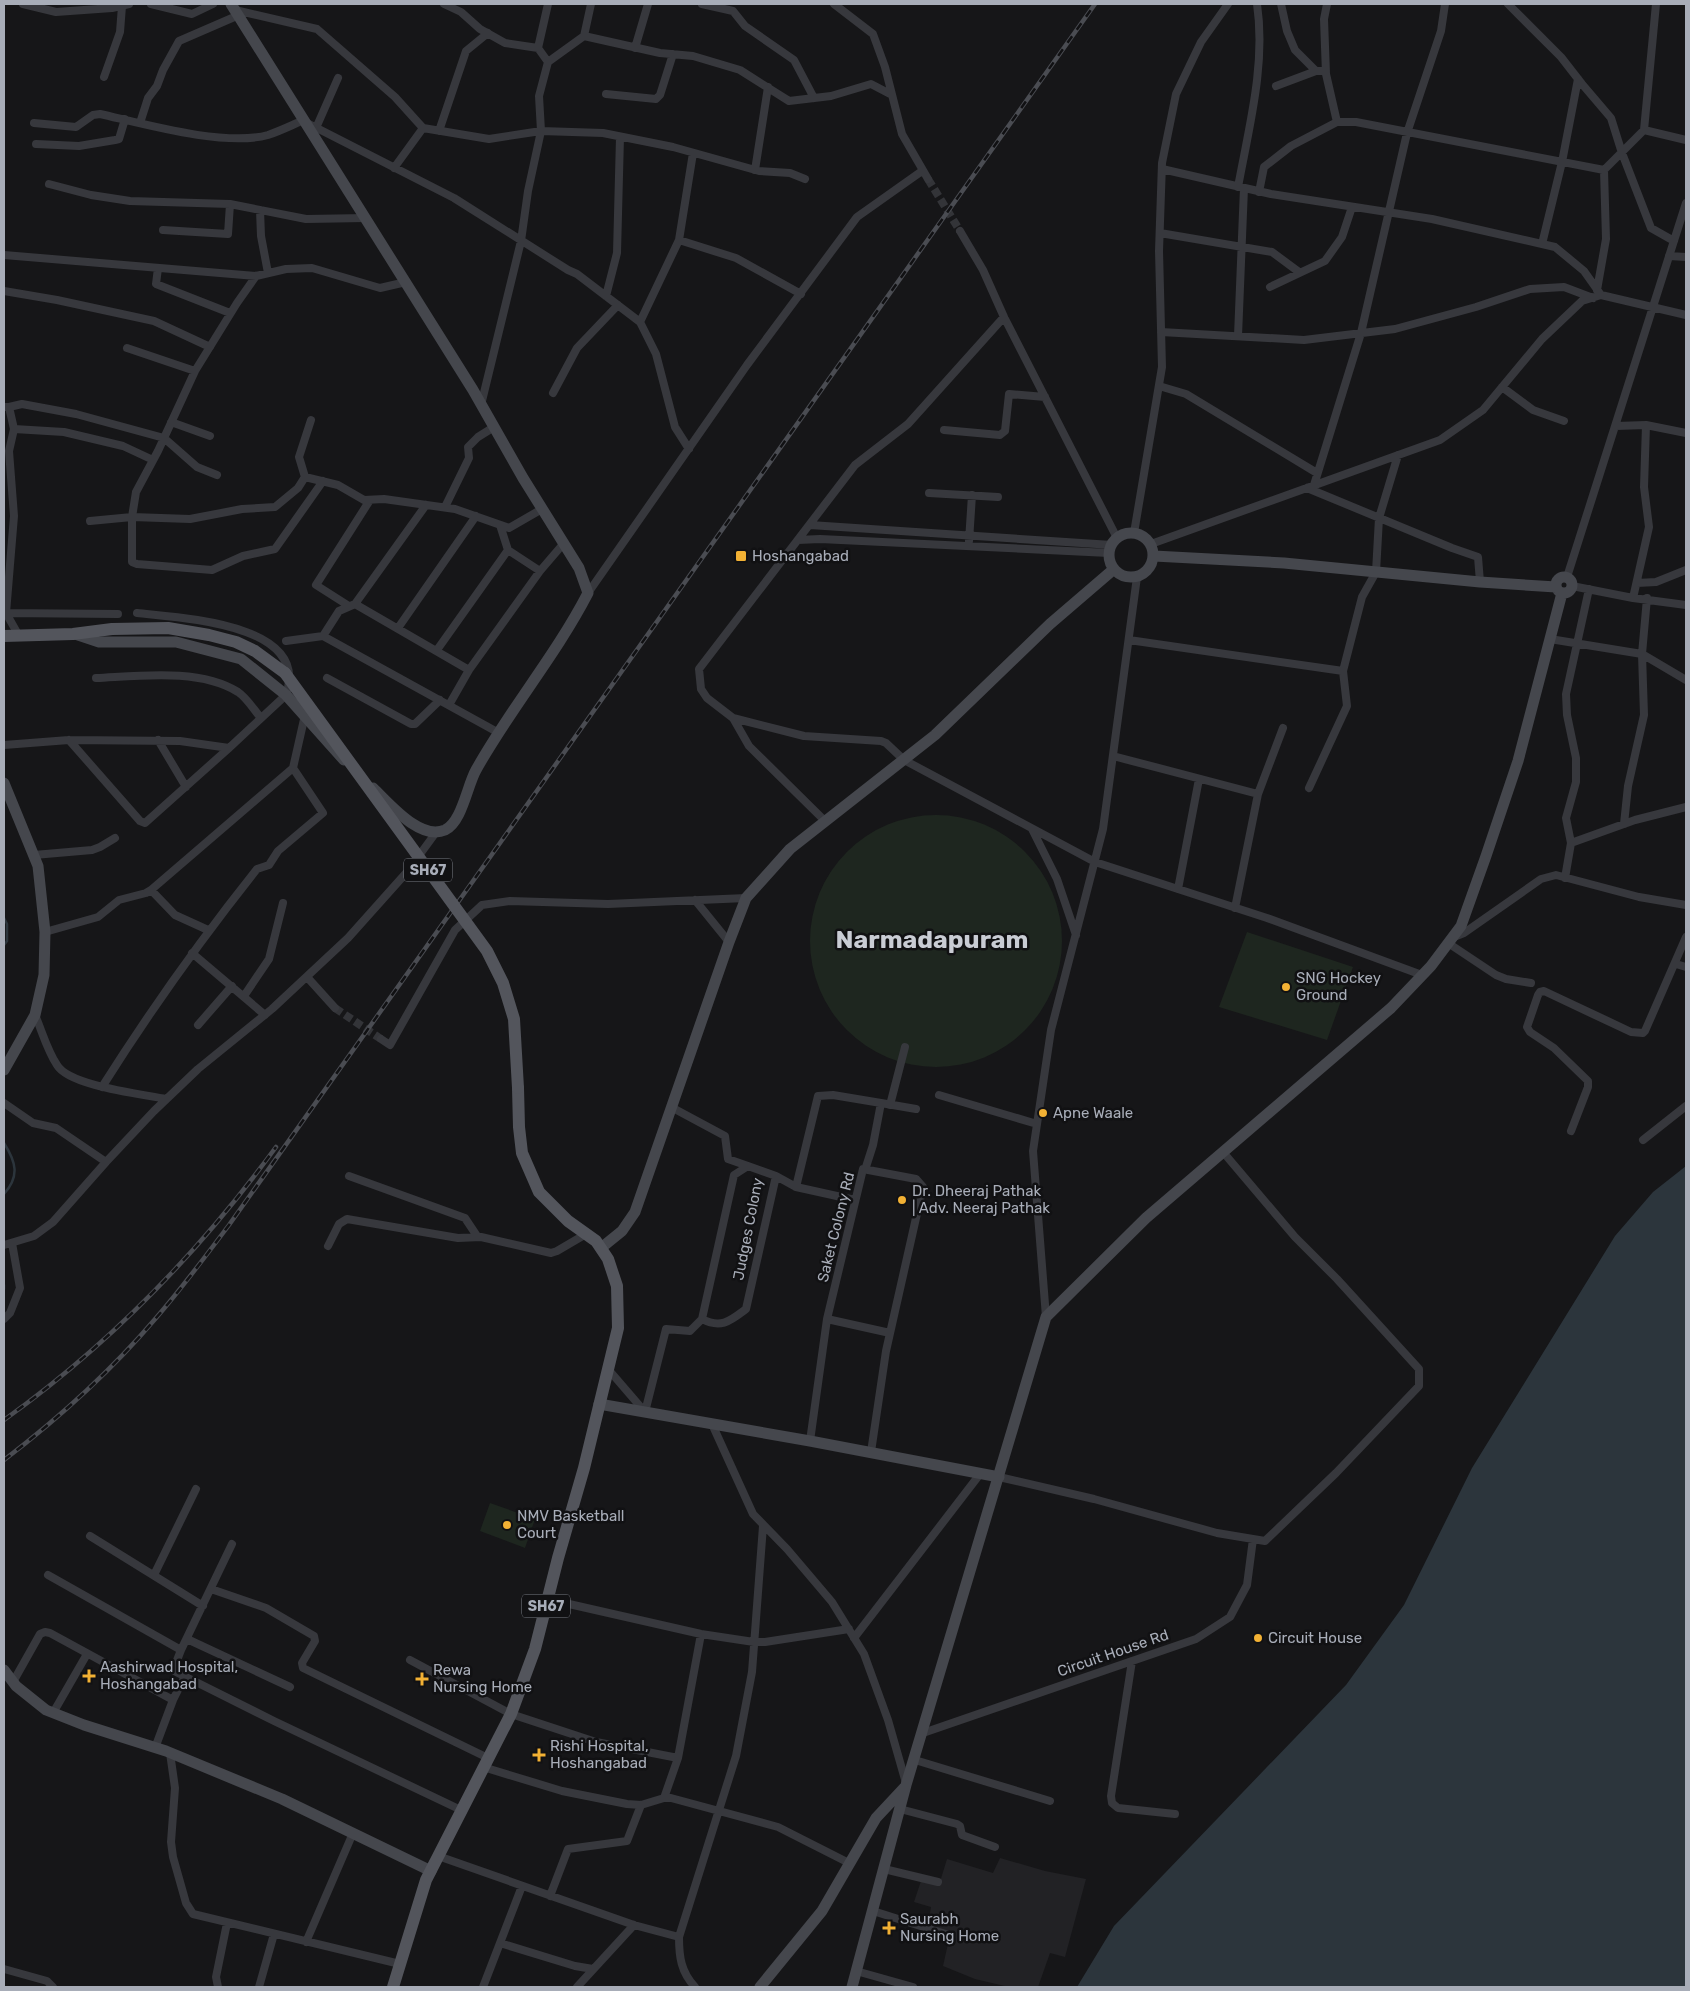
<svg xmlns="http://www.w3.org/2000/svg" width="1690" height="1991" viewBox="0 0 1690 1991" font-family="Rubik,sans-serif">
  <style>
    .built { fill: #222225 }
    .green { fill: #1e261f }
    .water { fill: #2c353c }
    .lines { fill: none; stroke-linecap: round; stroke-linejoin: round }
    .stream { stroke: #2c353c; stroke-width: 2.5 }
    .street-tunnel { stroke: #333438; stroke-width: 8; stroke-dasharray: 8 4; stroke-linecap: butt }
    .street { stroke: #37383d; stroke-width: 8 }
    .secondary { stroke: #45474d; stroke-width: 11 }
    .primary { stroke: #53555c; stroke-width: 12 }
    .rail-casing { stroke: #4a4c52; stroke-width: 4.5 }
    .rail { stroke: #111113; stroke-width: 2.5; stroke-dasharray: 8; stroke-linecap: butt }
    .primary-bridge { stroke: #53555c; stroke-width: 12 }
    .poi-dot { fill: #f2b134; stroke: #111113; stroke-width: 2 }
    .labels { text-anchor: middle; stroke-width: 5; stroke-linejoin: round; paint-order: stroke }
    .shield { fill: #111113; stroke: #7b7e86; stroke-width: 1 }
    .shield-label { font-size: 14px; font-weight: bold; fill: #a8adb8 }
    .poi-label { font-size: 15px; fill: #a8adb8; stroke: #111113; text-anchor: start }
    .street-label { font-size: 15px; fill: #a8adb8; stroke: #111113 }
    .town-label { font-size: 25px; font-weight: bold; fill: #c9ccd4; stroke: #111113 }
  </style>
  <rect width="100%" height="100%" fill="#161618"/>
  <path class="built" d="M 1000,1858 L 1045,1871 L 1086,1879 L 1065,1957 L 1050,1953 L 1038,1987 L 1009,1987 L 975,1979 L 943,1966 L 950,1935 L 927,1932 L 931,1907 L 914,1902 L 921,1881 L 939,1885 L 947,1859 L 993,1873 Z"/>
  <path class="green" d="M810 941a126 126 0 1 1 252 0a126 126 0 1 1-252 0Z
    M 1247,932 L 1353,967 L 1327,1040 L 1219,1007 Z
    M 490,1503 L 535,1519 L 525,1548 L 480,1531 Z"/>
  <path class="water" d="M 1686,1166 L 1686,1987 L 1077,1987 L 1114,1926 L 1346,1685 L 1404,1605 L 1472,1468 L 1615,1236 L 1653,1192 Z"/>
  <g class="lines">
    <path class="stream" d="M 4,918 L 7,924 L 7,941 L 4,945
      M 4,1143 C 16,1162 20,1176 4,1194
      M 4,1285 L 4,1289"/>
    <path class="street-tunnel" d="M 928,179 L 960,231
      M 335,1008 L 381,1039"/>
    <path class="street" d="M 23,4 L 56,12 L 112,8 L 129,4
      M 151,4 L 192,14 L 213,4
      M 444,4 L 461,12 L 480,29 L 505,43 L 538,48
      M 702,4 L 733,11 L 745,26 L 794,60 L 814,98
      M 834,4 L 873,34 L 885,67 L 902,134 L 928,179
      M 1281,4 L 1287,31 L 1295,50 L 1316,71 L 1326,71
      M 1327,4 L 1324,19 L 1326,74 L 1337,122
      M 1508,4 L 1561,57 L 1582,84 L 1611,118 L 1622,153 L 1651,228 L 1674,241
      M 235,10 L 317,29 L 395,97 L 423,128 L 489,139 L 541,131 L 603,133 L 673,147 L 759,171 L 790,173 L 805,179
      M 584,36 L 591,4
      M 635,48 L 648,4
      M 548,62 L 584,36 L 660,53 L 693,56 L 740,70 L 789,101 L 831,96 L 871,84 L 892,95
      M 104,77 L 120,32 L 122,6
      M 1276,86 L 1316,71
      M 606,94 L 656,99 L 660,95 L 673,54
      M 305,122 L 454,198 L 568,270 L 577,274 L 640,322 L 656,354 L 675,427 L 689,449
      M 34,123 L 76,127 L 93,115 L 100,114 C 144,124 225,147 268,135 C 280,131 292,125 304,120
      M 140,123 L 148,98 L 157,86 L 163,70 L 179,41 L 239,15
      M 316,128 L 338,78
      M 1644,130 L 1686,140
      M 439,131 L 466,51 L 488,33
      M 36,144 L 79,146 L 115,140 L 119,139 L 125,119
      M 394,168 L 423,128
      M 1162,169 L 1271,194 L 1432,219 L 1555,247 L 1584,271 L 1601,295
      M 755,170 L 768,87
      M 49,184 L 91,195 L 130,201 L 230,204 L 306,219 L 366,218
      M 1238,187 C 1249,127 1266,64 1257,4
      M 1259,192 L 1264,167 L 1291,146 L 1337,122 L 1356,122 L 1604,170 L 1644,130 L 1656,4
      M 260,210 L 261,236 L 268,273
      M 163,230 L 228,234 L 230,204
      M 960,231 L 983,270 L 1004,317 L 1117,538
      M 1160,233 L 1272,252 L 1299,272
      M 679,240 L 736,258 L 801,294
      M 1542,244 L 1562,162 L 1578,79
      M 4,255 L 256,276 L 286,269 L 312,268 L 380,288 L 406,282
      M 1669,256 L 1686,257
      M 158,268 L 156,284 L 230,313
      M 256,276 L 237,303 L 195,371 L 158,451 L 136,492 L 132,517 L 132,562 L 137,564 L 212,570 L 243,556 L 275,549 L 323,481
      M 1270,287 L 1325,261 L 1342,237 L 1352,207
      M 1597,290 L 1606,239 L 1604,170
      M 4,291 L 57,300 L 154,321 L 210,347
      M 606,296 L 617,253 L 620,137
      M 1004,317 L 908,424 L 855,465 L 699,669 L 701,689 L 707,698 L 733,718 L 804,736 L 881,741 L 886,743 L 904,760 L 1095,862 L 1267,918 L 1422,975
      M 640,322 L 679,240 L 693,153
      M 1161,332 L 1304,340 L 1395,329 L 1476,307 L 1530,289 L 1564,287 L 1593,298
      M 1238,336 L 1244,188
      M 127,348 L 195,371
      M 1159,386 L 1186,394 L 1317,473
      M 1502,387 L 1533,410 L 1564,421
      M 553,393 L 577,348 L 618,305
      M 481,405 L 521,241 L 528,191 L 541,131 L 539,96 L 548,62 L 538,48 L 548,4
      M 4,407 L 9,407 L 22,404 L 76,414 L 164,438 L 197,467 L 217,475
      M 9,407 L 14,429 L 64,432 L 123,446 L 153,460
      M 171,422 L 210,436
      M 1616,426 L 1646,425 L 1686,433
      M 14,429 L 9,451 L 14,516 L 6,613 L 19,636
      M 944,430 L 1000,435 L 1005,431 L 1009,394 L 1045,397
      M 305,477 L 299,457 L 311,420
      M 1314,485 L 1361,333 L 1407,133 L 1441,31 L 1445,4
      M 1307,488 L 1452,548 L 1478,557 L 1480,582
      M 929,493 L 998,497
      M 445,507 L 469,458 L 468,447 L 478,437 L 494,427
      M 90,521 L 132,517 L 190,519 L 242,509 L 275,507 L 298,488 L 305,477 L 338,485 L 364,500 L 384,499 L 455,509 L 509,528 L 542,509
      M 810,525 L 1112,545
      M 1134,533 L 1162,367 L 1159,251 L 1162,163 L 1176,94 L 1201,42 L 1228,4
      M 798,540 L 820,539 L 1109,553
      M 969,541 L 972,495
      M 1151,544 L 1440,440 L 1483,410 L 1542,339 L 1582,301 L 1601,295 L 1686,315
      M 508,550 L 540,571
      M 1567,577 L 1686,203
      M 1637,583 L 1656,582 L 1686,570
      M 1572,586 L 1633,598 L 1686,605
      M 588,593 L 747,365 L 857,217 L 922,171
      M 1633,598 L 1649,527 L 1644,487 L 1646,425
      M 355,604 L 469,670 L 449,705
      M 349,606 L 316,585 L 370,500
      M 4,613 L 118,614
      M 398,628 L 476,516
      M 323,636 L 339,611 L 355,604 L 426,505
      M 1550,639 L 1642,654 L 1686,680
      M 1129,640 L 1343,671
      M 286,641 L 323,636 L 499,733
      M 437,650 L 508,550 L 500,525
      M 469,670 L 540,571 L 564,543
      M 96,678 C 139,676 200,668 238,692 C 247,698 254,710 261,718
      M 327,678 L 411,724 L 415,724 L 440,700
      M 733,718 L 749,746 L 825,821
      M 69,740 L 140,821 L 145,823 L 229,748 L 286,695 C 311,623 180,618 137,613
      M 158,740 L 186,787
      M 4,745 L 69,740 L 180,741 L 229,748
      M 1113,756 L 1258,794
      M 1309,788 L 1347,706 L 1343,671 L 1362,597 L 1376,572 L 1379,518 L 1398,455
      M 1624,824 L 1628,786 L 1644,715 L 1642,654 L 1647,598
      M 1032,829 L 1057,879 L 1076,935
      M 1571,843 L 1635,820 L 1686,807
      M 34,855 L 92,850 L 100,847 L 115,838
      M 1565,878 L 1571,843 L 1566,818 L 1576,782 L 1576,758 L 1567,715 L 1566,694 L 1589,589
      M 1178,889 L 1199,779
      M 151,890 L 175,915 L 208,930
      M 695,900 L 729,942
      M 1235,908 L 1258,794 L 1283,728
      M 45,932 L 98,917 L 119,900 L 146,893 L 151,890 L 293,768
      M 1454,937 L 1464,933 L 1541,879 L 1556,875 L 1639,897 L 1686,905
      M 1448,943 L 1496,975 L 1506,979 L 1531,983
      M 192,953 L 265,1015
      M 1676,964 L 1686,967
      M 307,977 L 335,1008
      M 244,996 L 269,959 L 283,903
      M 35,1015 C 42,1031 47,1050 57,1065 C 69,1086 142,1094 166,1099
      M 198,1025 L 232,986
      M 381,1039 L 390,1045 L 455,930 L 482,905 L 510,901 L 608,904 L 746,898
      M 102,1087 C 150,1011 202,938 257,869 L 269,865 L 278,851 L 323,813 L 293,768 L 305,715
      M 939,1095 L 1037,1124
      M 4,1103 L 33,1123 L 56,1128 L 106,1162
      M 890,1105 L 905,1047
      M 671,1107 L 725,1136 L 728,1159 L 748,1166
      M 1571,1131 L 1588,1087 L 1588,1081 L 1554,1048 L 1530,1032 L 1527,1027 L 1538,995 L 1540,992 L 1544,991 L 1631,1032 L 1643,1033 L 1645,1031 L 1686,937
      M 1643,1140 L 1686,1106
      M 865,1170 L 873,1145 L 881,1103 L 916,1109
      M 349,1176 L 465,1218 L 477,1236
      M 776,1176 L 796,1187 L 855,1200
      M 796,1187 L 818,1096 L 833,1095 L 881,1103
      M 4,1245 L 34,1236 L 53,1222 L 106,1162 L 154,1111 L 198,1069 L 272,1009 L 348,938 L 407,872 L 437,831
      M 328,1246 L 339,1224 L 347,1219 L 458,1238 L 481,1237 L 551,1253 L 557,1251 L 586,1234
      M 1046,1317 L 1033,1151 L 1051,1030 L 1103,829 L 1137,577
      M 4,1319 L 10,1313 L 20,1288 L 12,1243
      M 608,1369 L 645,1412 L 666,1329 L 690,1331 L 702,1319 L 734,1175 L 748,1166 L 776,1176 L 746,1309 C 730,1321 721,1329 702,1319
      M 712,1424 L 753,1514 L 787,1549 L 832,1602 L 864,1654 L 888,1720 L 906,1783
      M 810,1441 L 827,1319
      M 871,1452 L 886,1351 L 923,1187 L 916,1179 L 863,1169 L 827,1319 L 890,1333
      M 999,1477 L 1094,1499 L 1217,1533 L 1265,1541 L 1336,1473 L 1419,1386 L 1419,1369 L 1337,1279 L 1295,1237 L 1223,1152
      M 90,1536 L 203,1606
      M 232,1544 L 181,1650 L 174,1668 L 174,1671 L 274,1721 L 461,1810
      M 48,1575 L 181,1650
      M 154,1575 L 196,1489
      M 211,1589 L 266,1608 L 314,1636 L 315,1641 L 302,1663 L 303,1668 L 488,1758
      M 547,1599 L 701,1634 L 754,1642 L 765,1642 L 849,1629
      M 854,1638 L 980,1474
      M 187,1639 L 290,1687
      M 410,1660 L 511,1714 L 596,1742 L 678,1758
      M 1132,1661 L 1111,1796 L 1112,1803 L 1118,1808 L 1175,1814
      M 13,1682 L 40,1634 L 45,1632 L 50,1633 L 173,1700 L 155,1748
      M 173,1700 L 184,1678
      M 53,1713 L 87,1654
      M 923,1733 L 1196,1639 L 1230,1617 L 1247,1585 L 1253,1539
      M 170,1753 L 175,1788 L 171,1842 L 173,1857 L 186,1903 L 193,1914 L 400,1964
      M 915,1760 L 1050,1801
      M 483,1767 L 562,1791 L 627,1804 L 641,1805 L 664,1798 L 671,1798 L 778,1827 L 849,1863
      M 664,1798 L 678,1758 L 701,1634
      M 900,1809 L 957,1824 L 960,1826 L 962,1835 L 995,1847
      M 438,1856 L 634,1925 L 679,1937
      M 884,1869 L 938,1882
      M 550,1896 L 568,1849 L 627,1841 L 641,1805
      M 873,1911 L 952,1936
      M 306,1942 L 353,1833
      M 500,1943 L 575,1966 L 593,1969
      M 4,1969 L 47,1981 L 53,1987
      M 856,1971 L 913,1987
      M 218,1987 L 216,1977 L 227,1923
      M 259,1987 L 274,1934
      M 483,1987 L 522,1886
      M 577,1987 L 634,1925
      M 695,1987 C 681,1972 679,1957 679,1937 L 736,1756 L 752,1672 L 763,1526"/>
    <path class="secondary" d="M 231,4 L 473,390 L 523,478 L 579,568 L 588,593 C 556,655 510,709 476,770 C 467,786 462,822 445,830 C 420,841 389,803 373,788
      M1109 555a22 22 0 1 1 44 0a22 22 0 1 1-44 0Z
      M 1154,556 L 1284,563 L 1480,582 L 1556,587
      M1556 585a8 8 0 1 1 16 0a8 8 0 1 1-16 0Z
      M 75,634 L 99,642 L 176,642 L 241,659 L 286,695 L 344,760
      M 4,783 L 38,866 L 45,932 L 44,975 L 35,1015 L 4,1070
      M 601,1248 L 622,1231 L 635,1212 L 729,942 L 746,898 L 790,849 L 935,735 L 1050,624 L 1114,569
      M 599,1404 L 810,1441 L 999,1477
      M 4,1670 L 16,1686 L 46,1710 L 84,1725 L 166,1751 L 282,1799 L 431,1871
      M 760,1987 L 822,1911 L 876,1818 L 904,1788
      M 852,1987 L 906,1785 L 1046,1317 L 1146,1218 L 1391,1008 L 1431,966 L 1461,926 L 1486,856 L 1518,761 L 1562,593"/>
    <path class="primary" d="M 4,636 L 73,634 L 112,629 L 168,628 L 209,635 L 236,642 L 255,651 L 285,673
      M 393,1987 L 426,1880 L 511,1714 L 535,1649 L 558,1558 L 584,1468 L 618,1328 L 617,1286 L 608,1259 L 596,1241 L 568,1221 L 539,1192 L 522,1153 L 519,1127 L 518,1088"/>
    <defs>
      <path id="rail" d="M 4,1420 C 109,1345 200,1251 276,1147
        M 4,1460 C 59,1418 111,1371 156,1318 C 182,1288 205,1257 229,1225 L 1095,4"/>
    </defs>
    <use href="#rail" class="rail-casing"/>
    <use href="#rail" class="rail"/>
    <path class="primary-bridge" d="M 285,673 L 487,951 L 503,983 L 514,1019 L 518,1088"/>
  </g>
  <g class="poi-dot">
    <rect x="735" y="550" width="12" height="12" rx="2.5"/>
    <circle cx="1286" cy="987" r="5"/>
    <circle cx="1043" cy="1113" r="5"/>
    <circle cx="902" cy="1200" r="5"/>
    <circle cx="507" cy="1525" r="5"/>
    <circle cx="1258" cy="1638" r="5"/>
    <path d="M86.5 1668.5h5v5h5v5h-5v5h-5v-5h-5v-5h5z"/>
    <path d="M419.5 1671.5h5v5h5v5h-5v5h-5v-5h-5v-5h5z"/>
    <path d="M536.5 1747.5h5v5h5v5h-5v5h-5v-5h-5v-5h5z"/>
    <path d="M886.5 1920.5h5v5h5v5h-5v5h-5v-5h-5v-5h5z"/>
  </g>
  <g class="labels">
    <g class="shield">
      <rect x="404" y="858.5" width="48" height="23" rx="4"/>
      <rect x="522" y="1594.5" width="48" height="23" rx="4"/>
    </g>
    <g class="shield-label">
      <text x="428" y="875">SH67</text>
      <text x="546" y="1611">SH67</text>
    </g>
    <g class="poi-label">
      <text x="752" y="561">Hoshangabad</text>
      <text x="1296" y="983">SNG Hockey<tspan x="1296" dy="17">Ground</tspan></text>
      <text x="1053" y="1118">Apne Waale</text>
      <text x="912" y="1196">Dr. Dheeraj Pathak<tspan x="912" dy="17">| Adv. Neeraj Pathak</tspan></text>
      <text x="517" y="1521">NMV Basketball<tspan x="517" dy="17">Court</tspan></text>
      <text x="1268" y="1643">Circuit House</text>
      <text x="100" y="1672">Aashirwad Hospital,<tspan x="100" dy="17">Hoshangabad</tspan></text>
      <text x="433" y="1675">Rewa<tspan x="433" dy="17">Nursing Home</tspan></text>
      <text x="550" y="1751">Rishi Hospital,<tspan x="550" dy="17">Hoshangabad</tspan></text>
      <text x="900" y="1924">Saurabh<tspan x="900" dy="17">Nursing Home</tspan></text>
    </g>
    <g class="street-label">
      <text transform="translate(836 1227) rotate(-76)" y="5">Saket Colony Rd</text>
      <text transform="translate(748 1229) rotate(-79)" y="5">Judges Colony</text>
      <text transform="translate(1113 1653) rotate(-19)" y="5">Circuit House Rd</text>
    </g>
    <g class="town-label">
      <text x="932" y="948">Narmadapuram</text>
    </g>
  </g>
  <rect width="1690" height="1991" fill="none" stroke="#a8adb8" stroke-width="10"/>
</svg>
